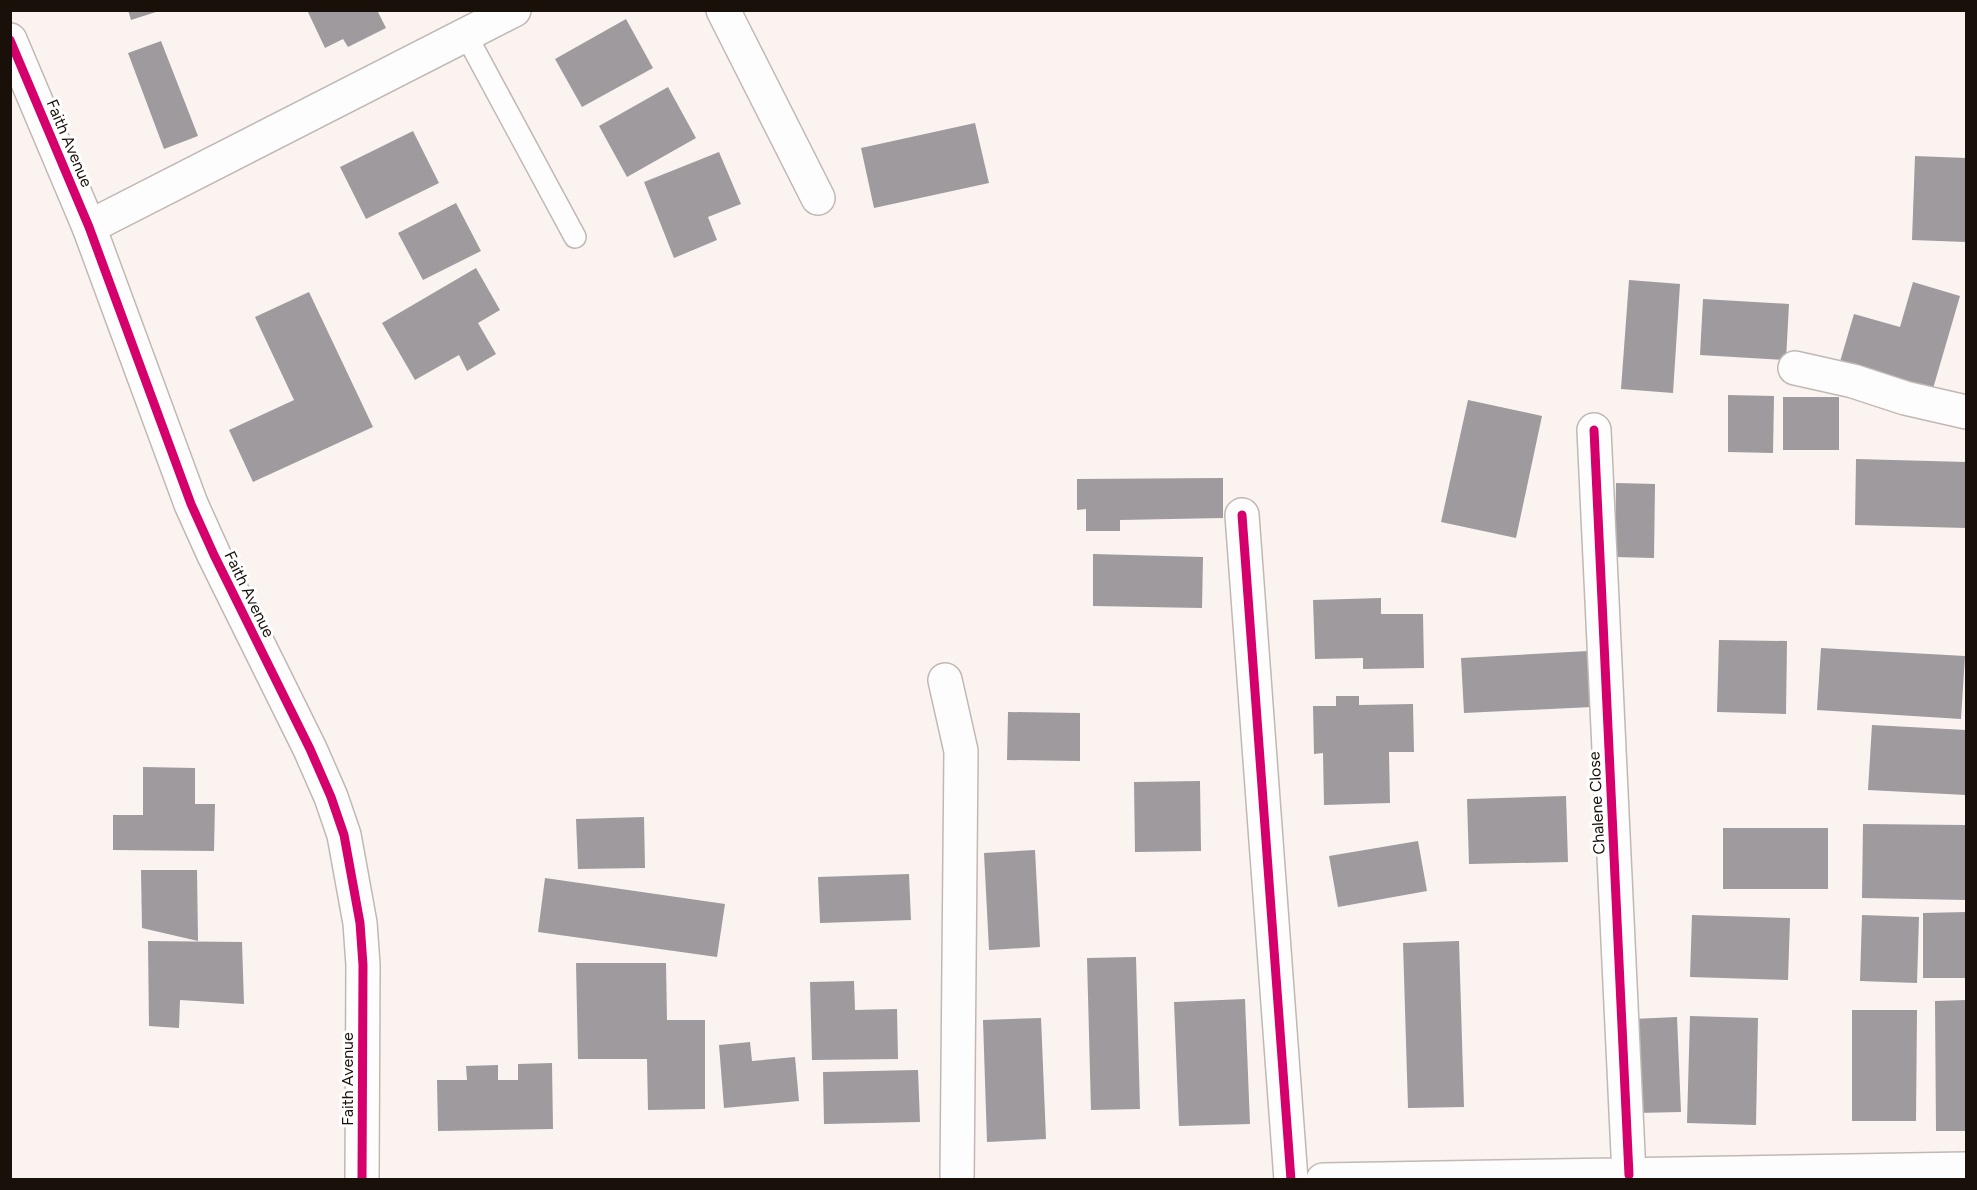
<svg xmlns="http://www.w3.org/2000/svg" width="1977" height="1190" viewBox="0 0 1977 1190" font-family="Figtree,sans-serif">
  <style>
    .building { fill: #9e9a9e }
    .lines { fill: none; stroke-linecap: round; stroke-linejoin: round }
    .lane-casing { stroke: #c1b8b4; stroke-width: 24 }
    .street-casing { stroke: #c1b8b4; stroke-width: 36 }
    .secondary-casing { stroke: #c1b8b4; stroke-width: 36 }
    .lane { stroke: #fefdfd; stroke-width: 21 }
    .street { stroke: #fefdfd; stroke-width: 33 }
    .secondary { stroke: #fefdfd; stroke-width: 33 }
    .cycleway-casing { stroke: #fff; stroke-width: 13 }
    .cycleway { stroke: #d6006c; stroke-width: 9 }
    .labels { text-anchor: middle; stroke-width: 6; stroke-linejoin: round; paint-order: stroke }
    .street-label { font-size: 16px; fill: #1a100a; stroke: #fff }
  </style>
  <rect width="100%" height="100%" fill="#fbf3f0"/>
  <path class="building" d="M 128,10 L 159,10 L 159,11 L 131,20 Z
    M 307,10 L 377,10 L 386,28 L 348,47 L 343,39 L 325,48 Z
    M 626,19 L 653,68 L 582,107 L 555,59 Z
    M 161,41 L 198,136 L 164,149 L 128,53 Z
    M 668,87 L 696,138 L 627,177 L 599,126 Z
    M 975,123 L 989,183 L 874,208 L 861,148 Z
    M 413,131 L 439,183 L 366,219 L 340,167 Z
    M 719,152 L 741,204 L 708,217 L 717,240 L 674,258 L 644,182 Z
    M 1915,156 L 1966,158 L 1966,242 L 1912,240 Z
    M 456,203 L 481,251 L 423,280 L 398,233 Z
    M 476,268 L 500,310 L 478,323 L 496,354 L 467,371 L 459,355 L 415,380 L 382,323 Z
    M 1629,280 L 1680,284 L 1673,393 L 1621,389 Z
    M 1913,282 L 1960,296 L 1932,392 L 1839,365 L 1854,314 L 1900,327 Z
    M 309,292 L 373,427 L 253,482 L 229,430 L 294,400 L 255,317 Z
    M 1703,299 L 1789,304 L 1786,360 L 1700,355 Z
    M 1728,395 L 1774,396 L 1773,453 L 1728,452 Z
    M 1783,397 L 1839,397 L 1839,450 L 1783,450 Z
    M 1468,400 L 1542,416 L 1516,538 L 1441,522 Z
    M 1856,459 L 1966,462 L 1966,528 L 1855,525 Z
    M 1223,478 L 1223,518 L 1120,520 L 1120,531 L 1086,531 L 1086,509 L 1077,510 L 1077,479 Z
    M 1616,483 L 1655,484 L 1654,558 L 1615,557 Z
    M 1093,554 L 1203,557 L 1202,608 L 1093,606 Z
    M 1381,598 L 1381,614 L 1423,614 L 1424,668 L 1363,669 L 1363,658 L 1315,659 L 1313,600 Z
    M 1719,640 L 1787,641 L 1786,714 L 1717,712 Z
    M 1821,648 L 1965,656 L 1961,719 L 1817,710 Z
    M 1588,651 L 1592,707 L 1464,713 L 1461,658 Z
    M 1336,696 L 1359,696 L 1359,705 L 1413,704 L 1414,752 L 1389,752 L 1390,803 L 1324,805 L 1323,753 L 1314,754 L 1313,706 L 1336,706 Z
    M 1008,712 L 1080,713 L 1080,761 L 1007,760 Z
    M 1872,725 L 1966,730 L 1966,795 L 1868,790 Z
    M 143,767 L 195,768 L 195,804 L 215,804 L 214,851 L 113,850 L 113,815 L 143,815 Z
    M 1200,781 L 1201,851 L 1135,852 L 1134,782 Z
    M 1566,796 L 1568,862 L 1469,864 L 1467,799 Z
    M 644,817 L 645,868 L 578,869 L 576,819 Z
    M 1863,824 L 1966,825 L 1966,900 L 1862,898 Z
    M 1723,828 L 1828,828 L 1828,889 L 1723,889 Z
    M 1418,841 L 1427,891 L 1338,907 L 1329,856 Z
    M 1035,850 L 1040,947 L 989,950 L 984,853 Z
    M 141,870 L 197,870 L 198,941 L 142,928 Z
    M 909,874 L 911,920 L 820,923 L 818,877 Z
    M 545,878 L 725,904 L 717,957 L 538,932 Z
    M 1966,912 L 1966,978 L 1923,978 L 1923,913 Z
    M 1692,915 L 1790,918 L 1788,980 L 1690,977 Z
    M 1862,915 L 1919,917 L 1917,983 L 1860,981 Z
    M 148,941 L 242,942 L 244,1004 L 180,1000 L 179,1028 L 149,1026 Z
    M 1459,941 L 1464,1107 L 1408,1108 L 1403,943 Z
    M 1136,957 L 1140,1109 L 1091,1110 L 1087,958 Z
    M 576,963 L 666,963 L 667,1020 L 705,1020 L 705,1109 L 648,1110 L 647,1059 L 578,1059 Z
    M 854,981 L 855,1010 L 897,1009 L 898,1059 L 812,1060 L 810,982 Z
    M 1245,999 L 1250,1124 L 1179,1126 L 1174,1002 Z
    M 1966,1000 L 1966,1131 L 1936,1131 L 1935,1001 Z
    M 1852,1010 L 1917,1010 L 1916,1121 L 1852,1121 Z
    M 1690,1016 L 1758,1018 L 1756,1125 L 1687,1123 Z
    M 1677,1017 L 1681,1112 L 1636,1113 L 1632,1019 Z
    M 1041,1018 L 1046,1139 L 987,1142 L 983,1020 Z
    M 750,1042 L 752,1061 L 795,1057 L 799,1101 L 724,1108 L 719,1045 Z
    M 552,1063 L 553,1129 L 438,1131 L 437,1080 L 467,1080 L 466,1066 L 498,1065 L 498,1080 L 518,1080 L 518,1064 Z
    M 918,1070 L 920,1122 L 824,1124 L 823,1072 Z"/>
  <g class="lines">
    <defs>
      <path id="lane" d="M 466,35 L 575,237"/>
      <path id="street" d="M 723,10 L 818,198
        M 89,227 L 514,10
        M 1795,368 L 1853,381 L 1905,398 L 1966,412
        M 1594,430 L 1629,1175
        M 1242,515 L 1291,1180
        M 945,680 L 961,751 L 957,1180
        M 1323,1180 L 1966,1169"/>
      <path id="secondary" d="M 10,40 L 89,227 L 191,504 L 214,555 L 310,749 L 331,797 L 344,835 L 360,923 L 363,965 L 362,1180"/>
    </defs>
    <use href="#lane" class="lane-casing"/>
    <use href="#street" class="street-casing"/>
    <use href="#secondary" class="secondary-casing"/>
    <use href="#lane" class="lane"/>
    <use href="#street" class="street"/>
    <use href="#secondary" class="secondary"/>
    <defs>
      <path id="cycleway" d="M 10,40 L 89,227 L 191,504 L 214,555 L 310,749 L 331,797 L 344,835 L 360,923 L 363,965 L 362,1180
        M 1594,430 L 1629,1175
        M 1242,515 L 1291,1180"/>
    </defs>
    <use href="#cycleway" class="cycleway-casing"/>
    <use href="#cycleway" class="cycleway"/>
  </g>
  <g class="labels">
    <g class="street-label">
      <text transform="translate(70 143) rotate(67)" y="6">Faith Avenue</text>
      <text transform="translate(250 594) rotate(64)" y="6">Faith Avenue</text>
      <text transform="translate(1596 803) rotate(-93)" y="6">Chalene Close</text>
      <text transform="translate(347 1079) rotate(-90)" y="6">Faith Avenue</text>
    </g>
  </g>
  <rect width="1977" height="1190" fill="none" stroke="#1a100a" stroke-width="24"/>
</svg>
